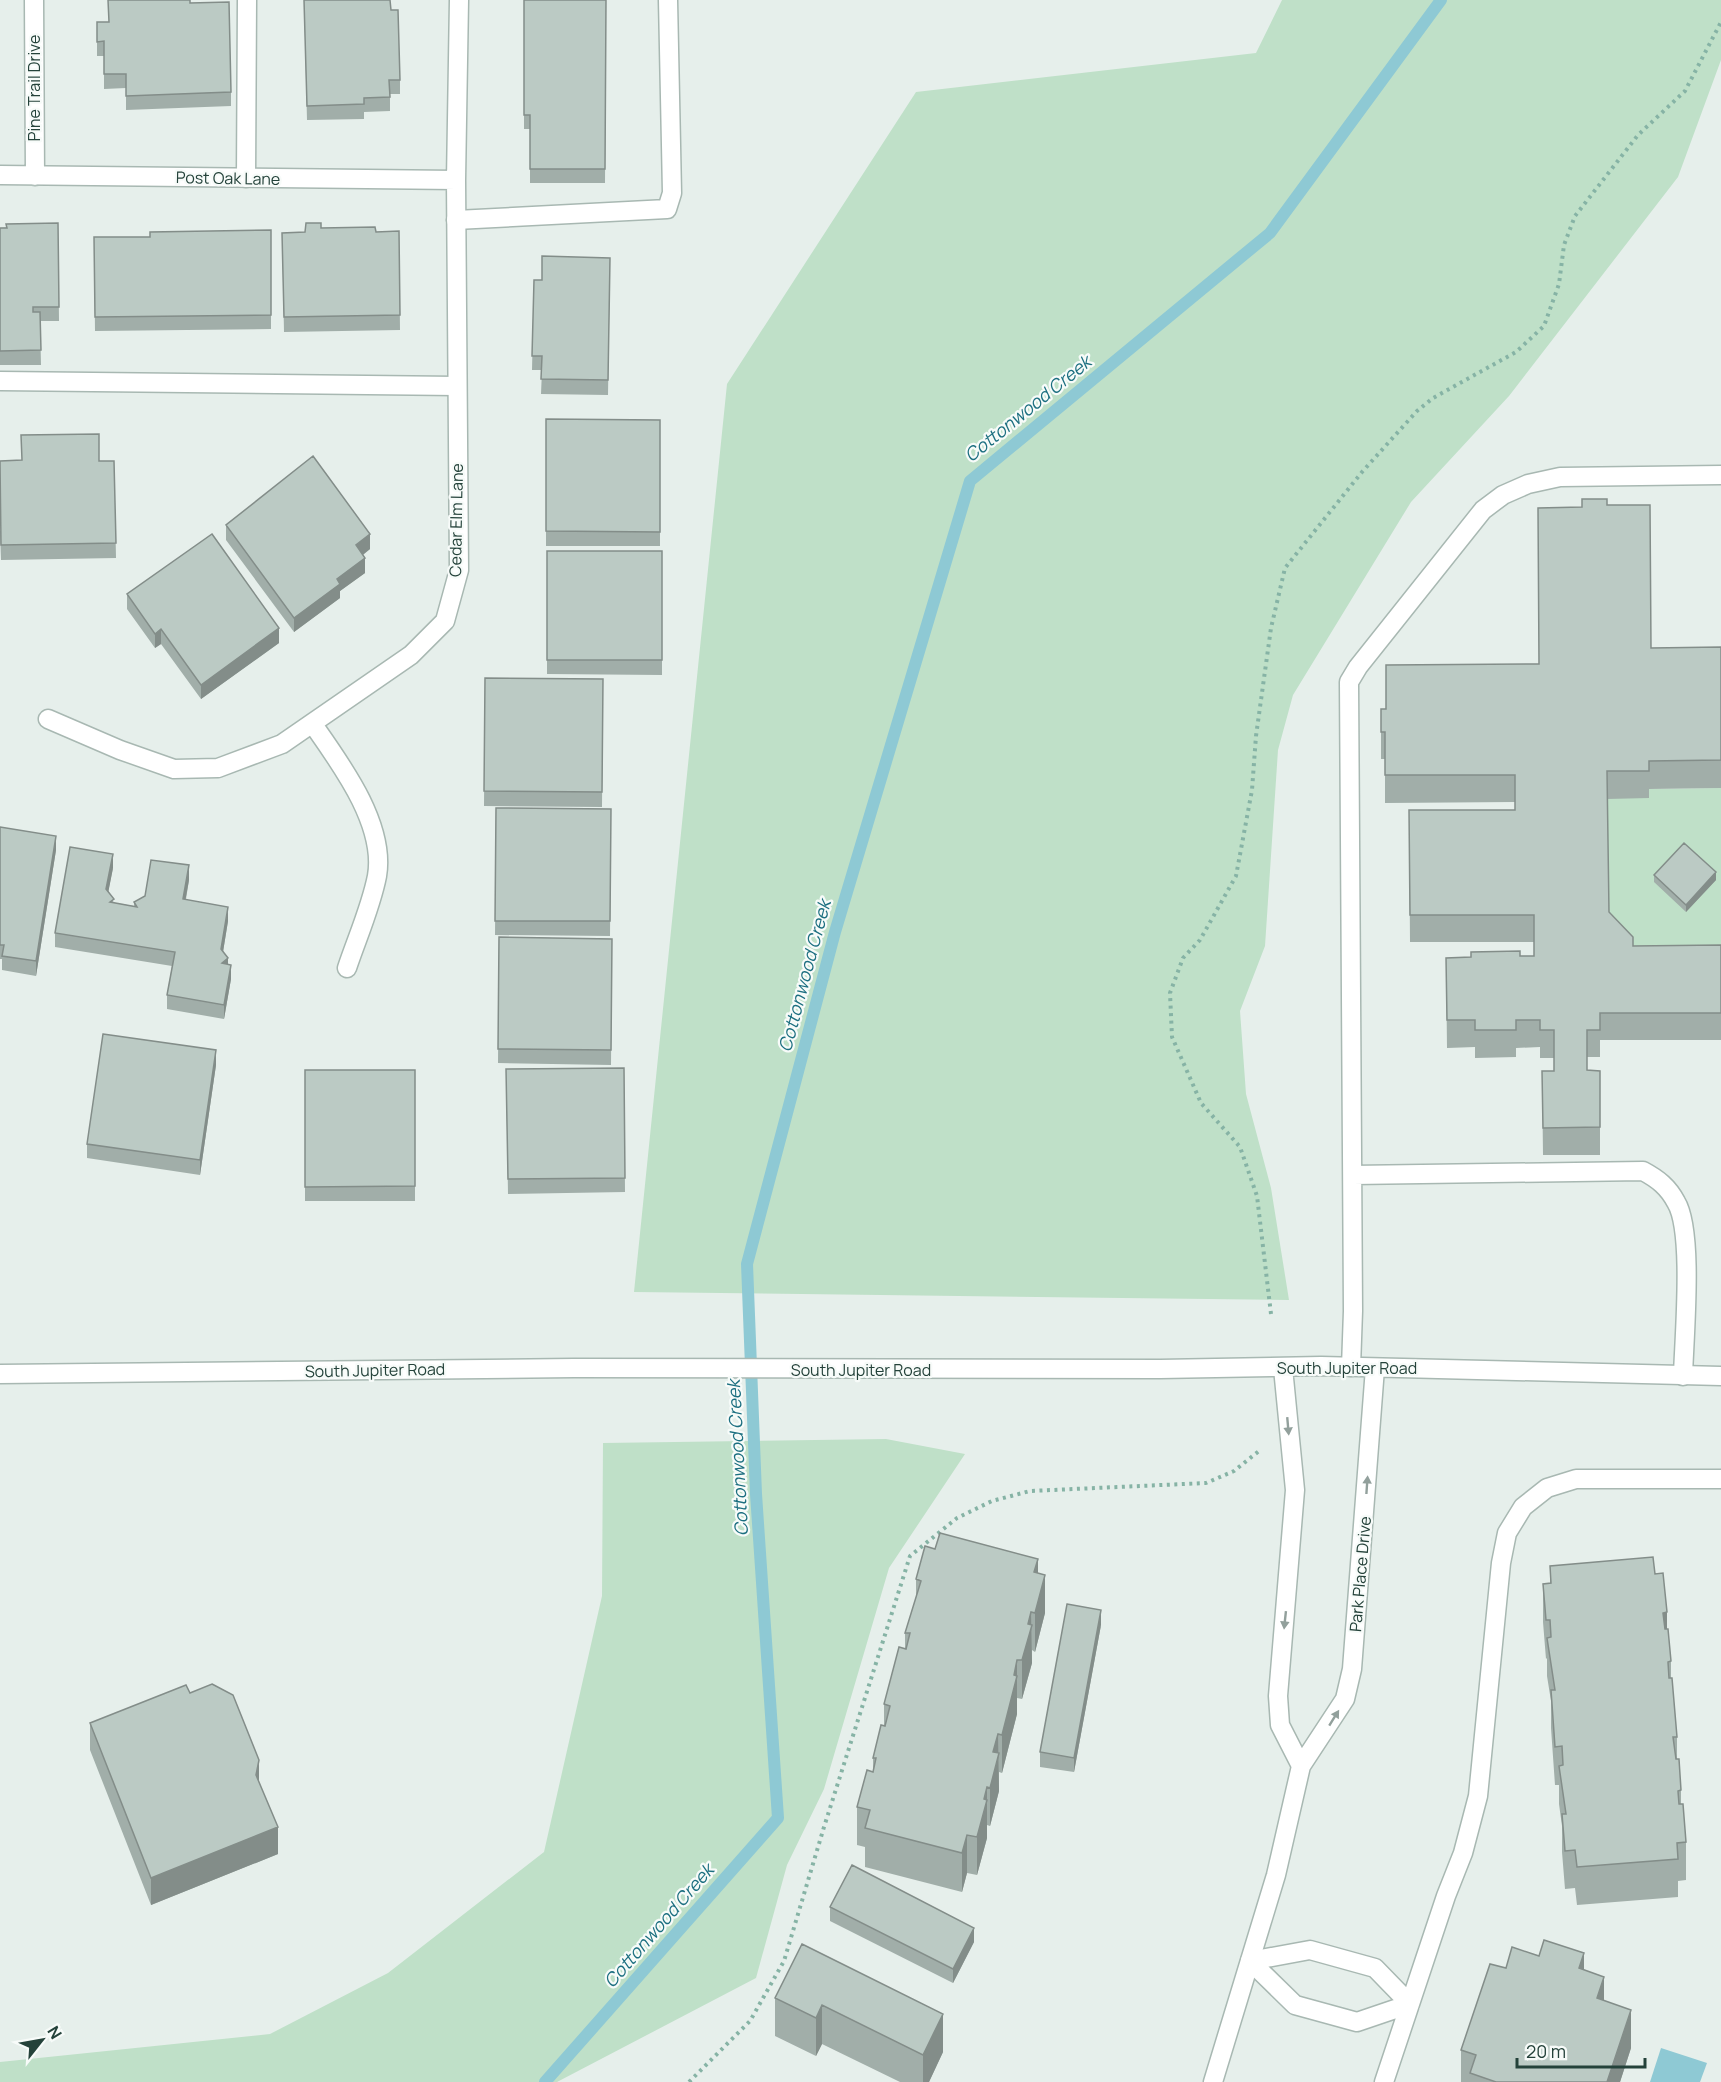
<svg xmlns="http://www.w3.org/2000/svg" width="1721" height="2082" viewBox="0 0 1721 2082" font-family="Manrope,sans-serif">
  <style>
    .green { fill: #bfe0c8 }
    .water { fill: #8ec9d4 }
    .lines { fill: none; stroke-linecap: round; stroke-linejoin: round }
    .stream { stroke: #8ec9d4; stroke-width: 12 }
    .service-casing { stroke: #a8b8b2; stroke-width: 21 }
    .minor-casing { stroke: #a8b8b2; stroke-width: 21 }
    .tertiary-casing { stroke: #a8b8b2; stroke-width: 21 }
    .path { stroke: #86b3a5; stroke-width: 4; stroke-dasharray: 3 4.5; stroke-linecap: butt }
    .service { stroke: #fff; stroke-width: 18 }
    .minor { stroke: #fff; stroke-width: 18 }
    .tertiary { stroke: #fff; stroke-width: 18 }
    .wall { fill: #a1aea9 }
    .shaded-wall { fill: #838d89 }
    .building { fill: #bbcac4; stroke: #838d89; stroke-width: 1.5 }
    .oneway { fill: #92a09c }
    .labels { text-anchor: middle; stroke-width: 4.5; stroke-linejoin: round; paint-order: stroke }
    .street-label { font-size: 16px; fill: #24423a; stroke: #f7fbf9 }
    .water-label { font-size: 18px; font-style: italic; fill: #1c6f80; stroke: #f7fbf9 }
  </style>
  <rect width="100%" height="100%" fill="#e6efeb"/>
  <path class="green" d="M 1282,0 L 1721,0 L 1721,60 L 1678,177 L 1509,396 L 1411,502 L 1293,695 L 1278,750 L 1265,946 L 1240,1011 L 1246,1094 L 1271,1188 L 1289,1300 L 634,1292 L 727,384 L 916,92 L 1256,53 Z
    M 1721,788 L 1721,973 L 1609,939 L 1607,799 L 1649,789 Z
    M 886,1439 L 965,1454 L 889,1568 L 824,1789 L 787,1865 L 756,1978 L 557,2082 L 0,2082 L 0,2062 L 270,2034 L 388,1973 L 544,1852 L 602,1596 L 603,1443 Z"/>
  <path class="water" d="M 1661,2048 L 1707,2063 L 1700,2082 L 1650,2082 Z"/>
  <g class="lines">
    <path class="stream" d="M 545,2082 L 778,1818 L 756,1494 L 747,1264 L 835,932 L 970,481 L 1270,233 L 1441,0"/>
    <defs>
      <path id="service" d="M 246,178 L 247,0
        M 456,220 L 667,209 L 672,193 L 668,0
        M 0,381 L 457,386
        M 1353,1175 L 1643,1171 C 1658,1179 1668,1187 1676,1202 C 1694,1231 1684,1338 1683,1376
        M 1351,1367 L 1353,1311 L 1349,682 L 1358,667 L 1483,510 L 1503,495 L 1528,484 L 1560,477 L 1721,475
        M 1310,1950 L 1375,1968 L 1410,2004 L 1357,2022 L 1295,2005 L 1250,1961 Z
        M 1384,2082 L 1446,1896 L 1463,1853 L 1478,1796 L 1501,1563 L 1507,1533 L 1523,1507 L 1547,1488 L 1576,1479 L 1721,1479"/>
      <path id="minor" d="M 34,0 L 35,176
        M 0,175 L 456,180
        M 48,719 L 120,750 L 174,769 L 218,768 L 282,744 L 411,655 L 445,621 L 459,570 L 456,180 L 459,0
        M 312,723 C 340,763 386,824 377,876 C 371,907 357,938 347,968"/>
      <path id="tertiary" d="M 1283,1368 L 1295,1490 L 1278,1696 L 1280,1725 L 1301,1766
        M 0,1374 L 574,1368 L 1160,1369 L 1321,1366 L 1721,1376
        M 1213,2082 L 1276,1875 L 1301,1766 L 1345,1699 L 1352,1669 L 1375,1368"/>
    </defs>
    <use href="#service" class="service-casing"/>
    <use href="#minor" class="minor-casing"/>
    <use href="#tertiary" class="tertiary-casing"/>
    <path class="path" d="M 1271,1314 L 1257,1196 L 1240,1147 L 1201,1103 L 1172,1037 L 1170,993 L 1183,958 L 1200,940 L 1236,876 L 1252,790 L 1256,736 L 1271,628 L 1285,568 L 1362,472 L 1417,411 L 1433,398 L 1516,352 L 1544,326 L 1559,284 L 1564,245 L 1575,216 L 1638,135 L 1685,91 L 1721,22
      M 689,2082 L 750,2021 L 784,1961 L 824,1827 L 910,1556 L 957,1518 L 992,1501 L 1030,1491 L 1206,1483 L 1234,1471 L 1259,1451"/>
    <use href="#service" class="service"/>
    <use href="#minor" class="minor"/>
    <use href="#tertiary" class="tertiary"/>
  </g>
  <path class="wall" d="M 304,0 L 391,10 L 400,80 L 400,94 L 390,94 L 390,111 L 364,112 L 364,119 L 307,120 Z
    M 524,0 L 606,0 L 605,183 L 530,183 L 530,129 L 524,129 Z
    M 190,3 L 231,92 L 231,106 L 126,110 L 126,88 L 104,89 L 104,56 L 97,56 L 97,22 L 108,22 Z
    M 58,223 L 59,321 L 40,321 L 41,365 L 0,365 L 0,228 Z
    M 321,228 L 376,232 L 399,231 L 400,330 L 284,332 L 282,233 L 305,232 Z
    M 271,230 L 271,329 L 95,331 L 94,237 L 150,237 Z
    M 610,258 L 608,395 L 541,394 L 542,370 L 532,370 L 534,280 L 542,280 Z
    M 546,419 L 660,420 L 660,546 L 546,546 Z
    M 99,461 L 114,461 L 116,558 L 1,560 L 0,531 Z
    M 1607,505 L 1651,648 L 1721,647 L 1721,788 L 1649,789 L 1649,798 L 1607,799 L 1609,912 L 1633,946 L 1721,945 L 1721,1040 L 1600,1040 L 1600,1057 L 1587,1057 L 1587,1070 L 1600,1071 L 1600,1155 L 1543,1155 L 1542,1071 L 1554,1071 L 1554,1058 L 1540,1058 L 1540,1047 L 1516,1048 L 1516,1057 L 1475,1058 L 1475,1047 L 1447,1048 L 1446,958 L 1534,956 L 1534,942 L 1410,942 L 1409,810 L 1515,810 L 1515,802 L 1385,803 L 1385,759 L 1381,759 L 1381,709 L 1386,709 L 1539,664 L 1582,507 Z
    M 226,525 L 370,549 L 363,555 L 365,573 L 340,591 L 340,598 L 294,632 L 226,540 Z
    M 547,551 L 662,551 L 662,675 L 547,674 Z
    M 127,594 L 279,643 L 201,699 L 161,644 L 155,648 L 127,609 Z
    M 485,678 L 603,679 L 602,807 L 484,806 Z
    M 496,808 L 611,809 L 610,936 L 495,935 Z
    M 0,827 L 56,850 L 36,976 L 2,970 L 2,959 L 0,959 Z
    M 113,868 L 108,892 L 114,903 L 134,906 L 134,902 L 189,880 L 186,899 L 228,921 L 223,952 L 228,964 L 231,979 L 224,1019 L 167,1009 L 167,995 L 172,966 L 55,947 L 55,933 Z
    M 1654,875 L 1716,880 L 1686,912 L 1654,882 Z
    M 499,937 L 612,939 L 611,1065 L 498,1063 Z
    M 216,1065 L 200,1175 L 87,1158 L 87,1144 Z
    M 624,1068 L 625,1192 L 508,1194 L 506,1069 Z
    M 305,1070 L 415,1070 L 415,1201 L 305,1201 Z
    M 1550,1566 L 1655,1574 L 1667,1629 L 1671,1661 L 1671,1678 L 1677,1737 L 1677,1759 L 1681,1790 L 1681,1804 L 1686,1842 L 1686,1880 L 1678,1881 L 1678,1897 L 1577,1905 L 1575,1888 L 1565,1889 L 1562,1852 L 1562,1826 L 1559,1804 L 1559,1785 L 1555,1785 L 1551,1728 L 1551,1701 L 1547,1676 L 1547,1658 L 1546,1659 L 1543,1622 L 1543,1584 L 1550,1583 Z
    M 1038,1573 L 1045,1613 L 1035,1652 L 1032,1650 L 1032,1663 L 1022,1699 L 1017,1698 L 1017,1714 L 1002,1773 L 999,1772 L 999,1791 L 990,1826 L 987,1825 L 987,1838 L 977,1875 L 967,1873 L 962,1892 L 865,1867 L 865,1847 L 857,1845 L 857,1807 L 873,1772 L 873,1758 L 884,1726 L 884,1704 L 905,1649 L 905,1633 L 916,1597 L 916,1579 Z
    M 1101,1625 L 1074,1772 L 1040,1767 L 1040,1752 Z
    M 190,1693 L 259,1783 L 278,1854 L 151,1905 L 90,1750 L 90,1723 Z
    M 830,1907 L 974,1942 L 953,1983 L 830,1921 Z
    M 802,1944 L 943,2052 L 929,2082 L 900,2082 L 822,2044 L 816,2056 L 775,2036 L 775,1998 Z
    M 1506,1968 L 1584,1970 L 1604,2001 L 1631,2048 L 1620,2082 L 1461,2082 L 1461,2050 Z"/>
  <path class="shaded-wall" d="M 370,534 L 370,549 L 356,560 L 356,545 Z
    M 365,558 L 365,573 L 340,591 L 340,598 L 294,632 L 294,618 L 337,579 Z
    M 279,628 L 279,643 L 201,699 L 201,685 Z
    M 161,629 L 161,644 L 155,648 L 155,634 Z
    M 56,836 L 56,850 L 36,976 L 36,961 Z
    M 113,854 L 113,868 L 106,904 L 106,889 Z
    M 189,865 L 189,880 L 183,913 L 183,899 Z
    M 1716,872 L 1716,880 L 1686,912 L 1686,905 Z
    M 228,907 L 228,921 L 221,964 L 221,949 Z
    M 228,958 L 228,973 L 222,963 Z
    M 231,965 L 231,979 L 224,1019 L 224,1005 Z
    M 216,1050 L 216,1065 L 200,1175 L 200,1160 Z
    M 1038,1559 L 1038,1597 L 1034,1572 Z
    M 1045,1575 L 1045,1613 L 1035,1652 L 1035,1613 Z
    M 1101,1610 L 1101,1625 L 1074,1772 L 1074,1758 Z
    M 1031,1612 L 1032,1663 L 1022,1699 L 1022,1660 L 1028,1624 Z
    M 1667,1612 L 1667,1650 L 1663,1613 Z
    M 1017,1660 L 1017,1714 L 1002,1773 L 1002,1735 Z
    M 998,1734 L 999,1791 L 990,1826 L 990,1788 L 993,1752 Z
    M 259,1760 L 259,1787 L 256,1775 Z
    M 987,1787 L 987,1838 L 977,1875 L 977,1837 Z
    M 278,1827 L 278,1854 L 151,1905 L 151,1878 Z
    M 967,1835 L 967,1873 L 962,1892 L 962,1853 Z
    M 974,1928 L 974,1942 L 953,1983 L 953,1969 Z
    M 1584,1953 L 1584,1991 L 1579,1968 Z
    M 1604,1977 L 1604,2015 L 1597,1998 Z
    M 822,2005 L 822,2044 L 816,2056 L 816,2018 Z
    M 1631,2010 L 1631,2048 L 1620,2082 L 1607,2082 Z
    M 943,2014 L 943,2052 L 929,2082 L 923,2082 L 923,2055 Z"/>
  <path class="building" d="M 108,0 L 190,0 L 190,3 L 229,2 L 231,92 L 126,96 L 126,74 L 104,74 L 104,41 L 97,42 L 97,22 L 109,22 Z
    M 304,0 L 390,0 L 391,10 L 398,10 L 400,80 L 389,80 L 390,97 L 364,98 L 364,104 L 307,106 Z
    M 524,0 L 606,0 L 605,169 L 530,169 L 530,115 L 524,115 Z
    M 58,223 L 59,307 L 33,307 L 33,312 L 40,312 L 41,350 L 0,351 L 0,228 L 7,228 L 6,224 Z
    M 306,223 L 321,223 L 321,228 L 375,227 L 376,232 L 399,231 L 400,315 L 284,317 L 282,233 L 305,232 Z
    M 271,230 L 271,315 L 95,317 L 94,237 L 150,237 L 150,232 Z
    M 542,256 L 610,258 L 608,380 L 541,379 L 542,356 L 532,356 L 534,280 L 542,280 Z
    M 546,419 L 660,420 L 660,532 L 546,531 Z
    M 99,434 L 99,461 L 114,461 L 116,543 L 1,545 L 0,461 L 22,460 L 21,435 Z
    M 313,456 L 370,534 L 356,545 L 365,558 L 337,579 L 340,584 L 294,618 L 226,525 Z
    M 1582,499 L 1607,499 L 1607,505 L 1650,505 L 1651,648 L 1721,647 L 1721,760 L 1649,761 L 1649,771 L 1607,771 L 1609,912 L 1633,937 L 1633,946 L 1721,945 L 1721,1013 L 1600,1013 L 1600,1030 L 1587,1030 L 1587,1070 L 1600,1071 L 1600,1127 L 1543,1128 L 1542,1071 L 1554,1071 L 1554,1030 L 1540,1030 L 1540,1020 L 1516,1020 L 1516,1030 L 1475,1030 L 1475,1020 L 1447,1020 L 1446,958 L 1471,957 L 1471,952 L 1520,951 L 1520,956 L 1534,956 L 1534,915 L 1410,915 L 1409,810 L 1515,810 L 1515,775 L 1385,775 L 1385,732 L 1381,732 L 1381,709 L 1386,709 L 1386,665 L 1539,664 L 1538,508 L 1582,507 Z
    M 212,534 L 279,628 L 201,685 L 161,629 L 155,634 L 127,594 Z
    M 547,551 L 662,551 L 662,660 L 547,660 Z
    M 485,678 L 603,679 L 602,792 L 484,791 Z
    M 496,808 L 611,809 L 610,921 L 495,921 Z
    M 0,827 L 56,836 L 36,961 L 2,956 L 4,945 L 0,945 Z
    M 1684,843 L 1716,872 L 1686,905 L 1654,875 Z
    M 70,847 L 113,854 L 106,889 L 114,899 L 110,902 L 137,907 L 134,902 L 145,896 L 151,860 L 189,865 L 183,899 L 228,907 L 221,949 L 228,958 L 222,963 L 231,965 L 224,1005 L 167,995 L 175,952 L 55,933 Z
    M 499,937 L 612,939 L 611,1050 L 498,1049 Z
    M 103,1034 L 216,1050 L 200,1160 L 87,1144 Z
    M 624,1068 L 625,1178 L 508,1179 L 506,1069 Z
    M 305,1070 L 415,1070 L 415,1186 L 305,1187 Z
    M 940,1533 L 1038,1559 L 1034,1572 L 1045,1575 L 1035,1613 L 1031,1612 L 1028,1624 L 1032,1625 L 1022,1660 L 1017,1660 L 1014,1675 L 1017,1676 L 1002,1735 L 998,1734 L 993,1752 L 999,1753 L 990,1788 L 987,1787 L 984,1799 L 987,1800 L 977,1837 L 967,1835 L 962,1853 L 865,1828 L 870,1810 L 857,1807 L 867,1770 L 873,1772 L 876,1758 L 873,1758 L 881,1725 L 885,1726 L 890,1706 L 884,1704 L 899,1647 L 906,1649 L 910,1633 L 905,1633 L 921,1581 L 916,1579 L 925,1546 L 935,1549 Z
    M 1653,1557 L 1655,1574 L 1663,1573 L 1667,1612 L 1663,1613 L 1665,1629 L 1668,1629 L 1671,1661 L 1668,1662 L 1669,1678 L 1672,1678 L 1677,1737 L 1673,1737 L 1676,1759 L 1679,1759 L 1681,1790 L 1678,1791 L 1679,1804 L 1683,1804 L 1686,1842 L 1677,1843 L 1678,1859 L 1577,1867 L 1575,1850 L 1565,1851 L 1562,1814 L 1566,1814 L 1559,1766 L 1563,1765 L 1562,1746 L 1555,1747 L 1551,1690 L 1555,1690 L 1547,1638 L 1551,1637 L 1550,1620 L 1546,1620 L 1543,1584 L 1551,1583 L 1550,1566 Z
    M 1067,1604 L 1101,1610 L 1074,1758 L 1040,1752 Z
    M 212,1684 L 233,1695 L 259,1760 L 256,1775 L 278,1827 L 151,1878 L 90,1723 L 186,1685 L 190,1693 Z
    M 852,1865 L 974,1928 L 953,1969 L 830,1907 Z
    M 1544,1940 L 1584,1953 L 1579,1968 L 1604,1977 L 1597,1998 L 1631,2010 L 1607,2082 L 1496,2082 L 1470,2073 L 1476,2055 L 1461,2050 L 1490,1964 L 1506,1968 L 1512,1947 L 1539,1956 Z
    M 802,1944 L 943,2014 L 923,2055 L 822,2005 L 816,2018 L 775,1998 Z"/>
  <defs><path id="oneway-solid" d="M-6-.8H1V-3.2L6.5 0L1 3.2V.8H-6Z" transform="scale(1.5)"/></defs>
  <g class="oneway">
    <use href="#oneway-solid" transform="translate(1288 1426) rotate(85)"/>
    <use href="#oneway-solid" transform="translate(1367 1485) rotate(-86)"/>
    <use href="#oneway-solid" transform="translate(1285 1620) rotate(96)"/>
    <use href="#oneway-solid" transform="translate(1334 1718) rotate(-58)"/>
  </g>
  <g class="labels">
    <g class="street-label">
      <text transform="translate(34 88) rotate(-90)" y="6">Pine Trail Drive</text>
      <text transform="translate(228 178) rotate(1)" y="6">Post Oak Lane</text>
      <text transform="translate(456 520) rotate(-89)" y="6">Cedar Elm Lane</text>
      <text x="1347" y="1374">South Jupiter Road</text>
      <text transform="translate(375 1370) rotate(-1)" y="6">South Jupiter Road</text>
      <text x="861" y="1376">South Jupiter Road</text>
      <text transform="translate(1360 1574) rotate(-85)" y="6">Park Place Drive</text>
    </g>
    <g class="water-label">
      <text transform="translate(1028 409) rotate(-39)" y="6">Cottonwood Creek</text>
      <text transform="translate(805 976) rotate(-75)" y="6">Cottonwood Creek</text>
      <text transform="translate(738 1458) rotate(-93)" y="6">Cottonwood Creek</text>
      <text transform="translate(659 1926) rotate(-49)" y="6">Cottonwood Creek</text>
    </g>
  </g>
  <g transform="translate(42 2040) rotate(59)" stroke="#f7fbf9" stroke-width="4.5" paint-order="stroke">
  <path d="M0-4.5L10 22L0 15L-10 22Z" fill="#24423a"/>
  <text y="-9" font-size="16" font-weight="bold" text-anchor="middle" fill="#24423a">N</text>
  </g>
  <path d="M1517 2058v9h128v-9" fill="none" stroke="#24423a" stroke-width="3"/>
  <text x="1526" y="2058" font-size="18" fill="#24423a" stroke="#f7fbf9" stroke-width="4.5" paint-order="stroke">20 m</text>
</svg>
